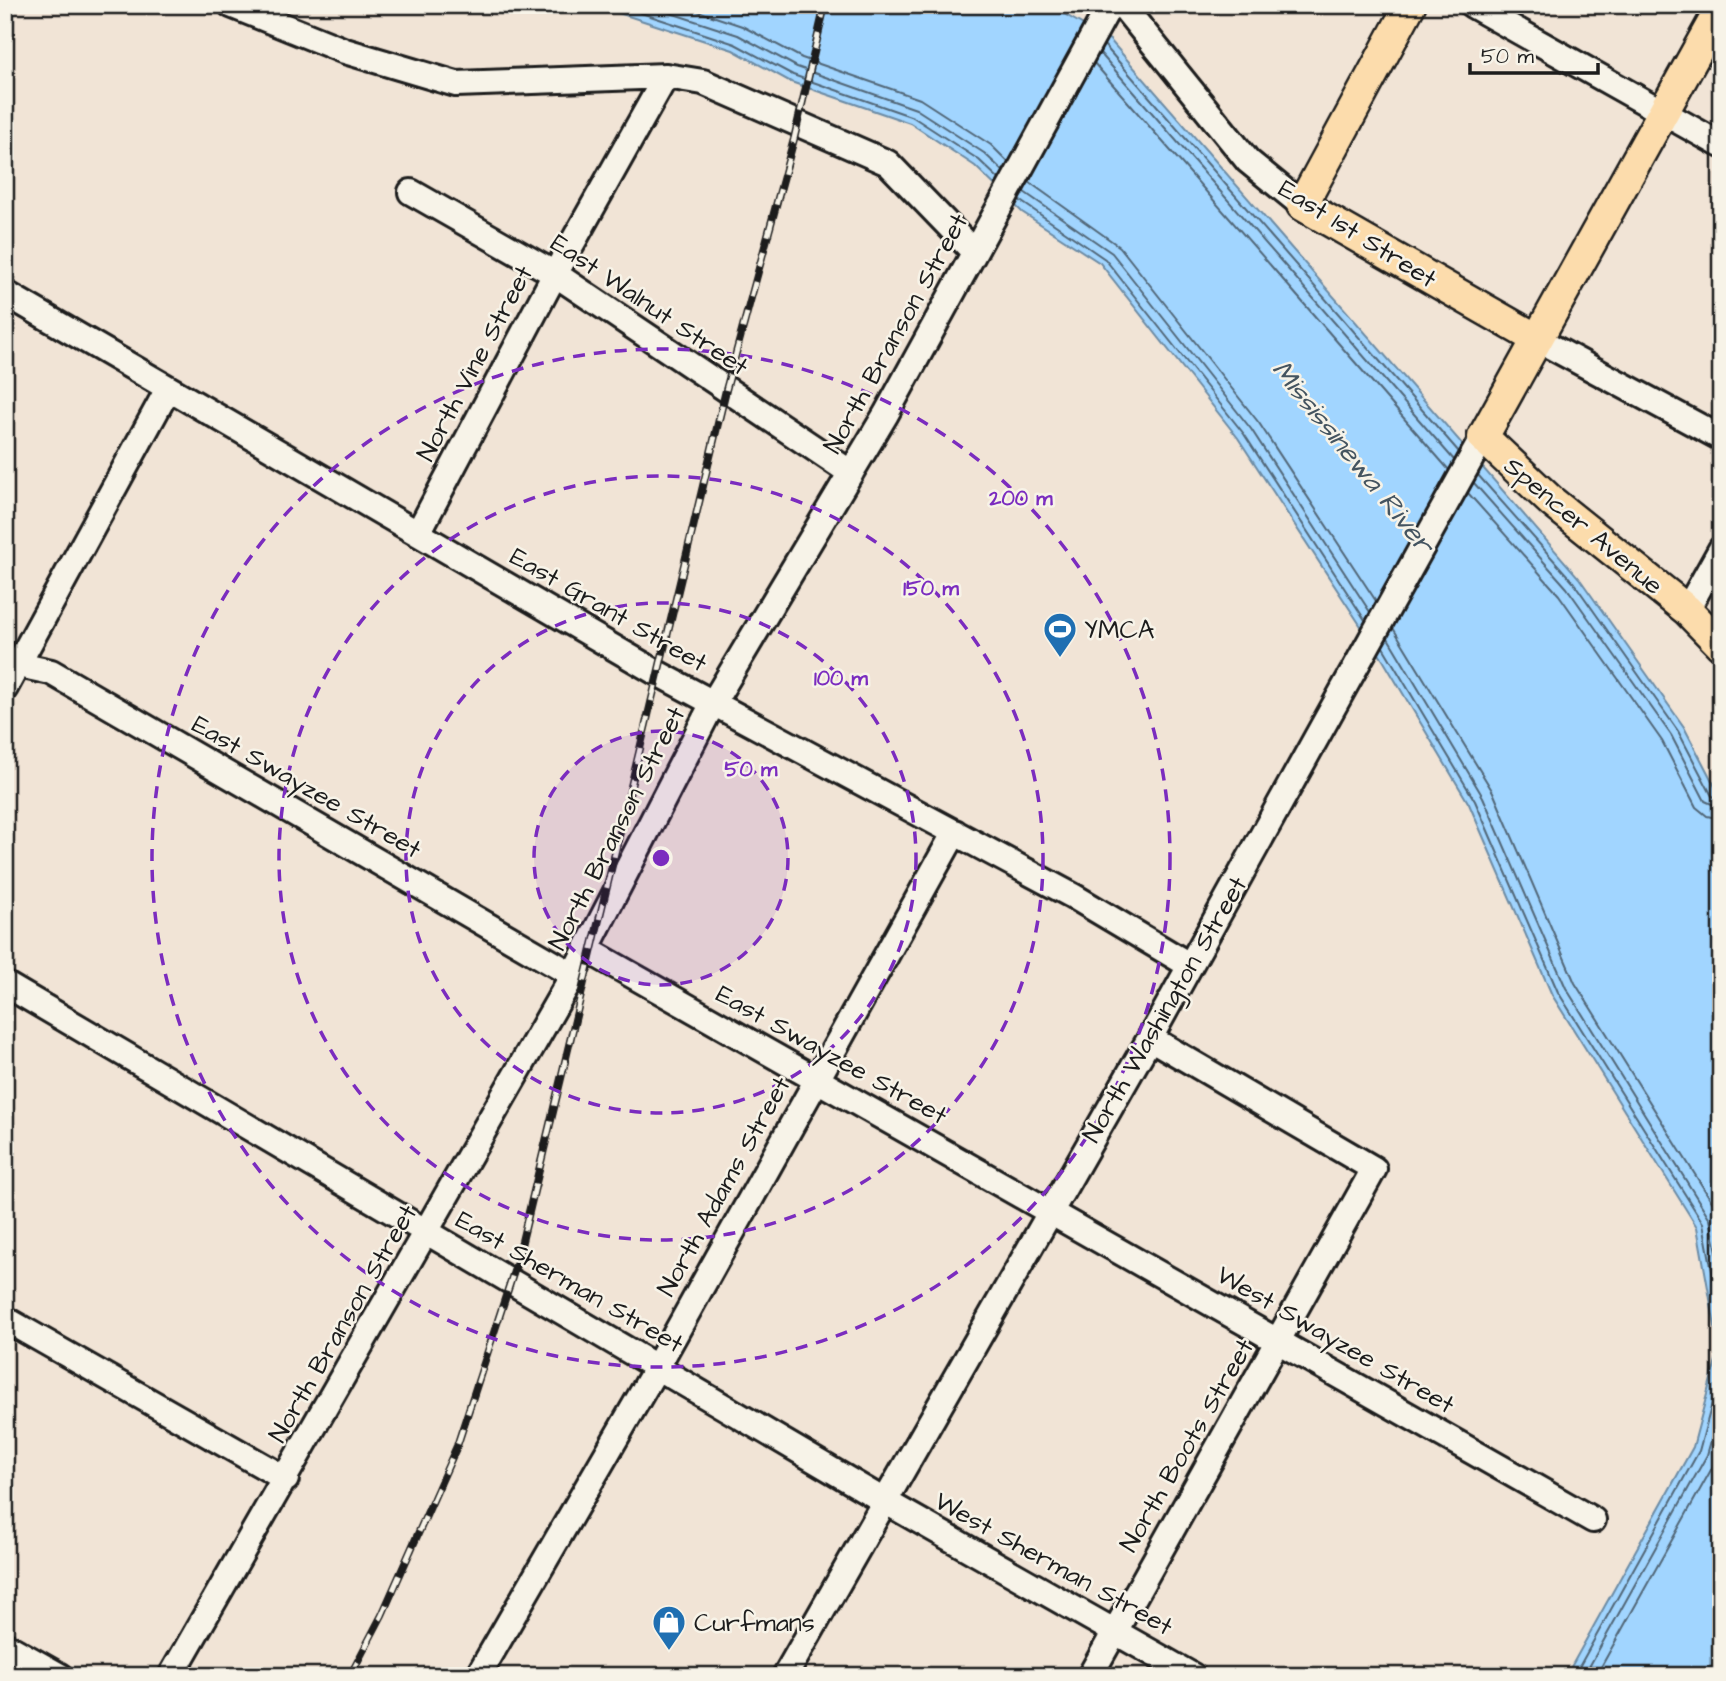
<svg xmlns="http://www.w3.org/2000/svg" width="1726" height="1681" viewBox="0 0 1726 1681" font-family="'Architects Daughter',sans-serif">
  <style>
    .water { fill: #a1d5ff; stroke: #6c8ba4; stroke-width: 2 }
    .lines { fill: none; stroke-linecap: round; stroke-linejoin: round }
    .shore { stroke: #516677; stroke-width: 2 }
    .minor-casing { stroke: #1c1c1c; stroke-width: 30 }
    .major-casing { stroke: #1c1c1c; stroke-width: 35 }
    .minor { stroke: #f7f3e8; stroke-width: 24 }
    .major { stroke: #fcdcac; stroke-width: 30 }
    .rail-casing { stroke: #1c1c1c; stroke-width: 8 }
    .rail { stroke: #f7f3e8; stroke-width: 5; stroke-dasharray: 16; stroke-linecap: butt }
    .ring { fill: none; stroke: #7b2cbf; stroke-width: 3.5; stroke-dasharray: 12 9 }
    .labels { text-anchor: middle; stroke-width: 5; stroke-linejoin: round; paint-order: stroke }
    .street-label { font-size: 26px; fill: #1c1c1c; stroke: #f7f3e8 }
    .poi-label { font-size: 26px; fill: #1c1c1c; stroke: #f7f3e8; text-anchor: start }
    .water-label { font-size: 28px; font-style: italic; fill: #445460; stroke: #f7f3e8 }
    .centre { fill: #7b2cbf; stroke: #f7f3e8; stroke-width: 3.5 }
    .ring-label { font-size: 21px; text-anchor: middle; font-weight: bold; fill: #7b2cbf; stroke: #f7f3e8; stroke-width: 5; stroke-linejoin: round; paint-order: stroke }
  </style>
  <rect width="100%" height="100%" fill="#f1e4d6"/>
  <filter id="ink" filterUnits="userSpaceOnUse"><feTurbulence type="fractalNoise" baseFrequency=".0143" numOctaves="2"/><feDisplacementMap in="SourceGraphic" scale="14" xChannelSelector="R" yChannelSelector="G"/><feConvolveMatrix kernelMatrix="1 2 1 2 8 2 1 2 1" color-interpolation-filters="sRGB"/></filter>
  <g filter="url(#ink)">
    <path class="water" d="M 594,5 L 1048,5 L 1110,40 L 1579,578 L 1684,727 L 1721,798 L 1721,1676 L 1566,1676 L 1693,1447 L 1719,1349 L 1697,1227 L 1552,995 L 1469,804 L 1383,660 L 1238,438 L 1100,263 L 1022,212 L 975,166 L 910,123 L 791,82 L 733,50 Z"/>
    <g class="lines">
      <path class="shore" d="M 617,5 L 735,44 L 793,75 L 913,117 L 979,160 L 999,179
        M 646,5 L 738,35 L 797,67 L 916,109 L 984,153 L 1003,171
        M 680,5 L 742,26 L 802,58 L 920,99 L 991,145 L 1008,162
        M 1104,45 L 1459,452
        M 1100,53 L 1454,460
        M 1094,63 L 1449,470
        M 1029,182 L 1120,247 L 1259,423 L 1376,601
        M 1024,192 L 1112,253 L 1251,429 L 1370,612
        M 1019,200 L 1105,259 L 1244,434 L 1365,620
        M 1478,475 L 1574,583 L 1678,731 L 1712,796 L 1721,799
        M 1474,483 L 1567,588 L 1671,735 L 1705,801 L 1721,808
        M 1468,493 L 1559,595 L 1662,741 L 1696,807 L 1707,816 L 1721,819
        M 1393,628 L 1493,792 L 1575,983 L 1721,1216
        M 1388,638 L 1483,797 L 1566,988 L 1710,1219 L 1721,1270
        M 1383,647 L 1475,801 L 1558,992 L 1703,1223 L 1721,1319
        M 1574,1676 L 1699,1451 L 1721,1371
        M 1584,1676 L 1707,1455 L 1721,1405
        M 1596,1676 L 1716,1461 L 1721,1446"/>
      <defs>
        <path id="minor" d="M 231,5 L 345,51 L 456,84 L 666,76 L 703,82 L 888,163 L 974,252
          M 1122,5 L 1248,161 L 1302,205
          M 1472,5 L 1721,145
          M 411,192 L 555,274 L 851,473
          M 5,293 L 659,674 L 1073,896 L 1189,965
          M 1535,338 L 1721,438
          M 418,533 L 555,274 L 666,76
          M 1687,610 L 1721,549
          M 5,662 L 51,672 L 573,975
          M 5,688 L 168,389
          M 586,949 L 1593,1520
          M 5,984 L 886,1502 L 1193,1676
          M 5,1319 L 286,1479
          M 5,1645 L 60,1676
          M 171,1676 L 573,975 L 713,703 L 886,414 L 1110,5
          M 478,1676 L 657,1367 L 955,832
          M 785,1676 L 1150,1038 L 1483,437
          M 1090,1676 L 1374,1169 L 1150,1038"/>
        <path id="major" d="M 1410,5 L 1302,205 L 1535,338
          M 1721,8 L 1483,437 L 1552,502 L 1687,610 L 1721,645"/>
      </defs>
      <use href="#minor" class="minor-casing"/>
      <use href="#major" class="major-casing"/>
      <use href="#minor" class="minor"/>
      <use href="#major" class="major"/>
      <defs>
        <path id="rail" d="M 350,1676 L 382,1615 L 457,1446 L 517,1262 L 726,390 L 794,139 L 825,5"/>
      </defs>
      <use href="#rail" class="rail-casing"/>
      <use href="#rail" class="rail"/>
    </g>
  </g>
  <circle cx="661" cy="858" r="127" fill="#7b2cbf" fill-opacity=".12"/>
  <g class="ring">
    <circle cx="661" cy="858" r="127"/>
    <circle cx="661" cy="858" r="255"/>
    <circle cx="661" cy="858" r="382"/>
    <circle cx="661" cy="858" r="509"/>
  </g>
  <defs>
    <symbol id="stadium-pin" viewBox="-11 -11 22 30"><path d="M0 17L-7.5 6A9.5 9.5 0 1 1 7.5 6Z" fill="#1f6fb2" stroke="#f7f3e8"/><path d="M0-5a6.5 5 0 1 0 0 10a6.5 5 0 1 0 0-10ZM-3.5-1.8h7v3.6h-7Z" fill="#fff"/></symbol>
    <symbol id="shop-pin" viewBox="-11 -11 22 30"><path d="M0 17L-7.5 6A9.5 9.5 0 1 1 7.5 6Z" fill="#1f6fb2" stroke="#f7f3e8"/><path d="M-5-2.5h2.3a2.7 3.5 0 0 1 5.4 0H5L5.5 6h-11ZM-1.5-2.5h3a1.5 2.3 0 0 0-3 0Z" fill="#fff"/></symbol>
  </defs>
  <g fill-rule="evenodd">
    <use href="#stadium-pin" x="1041" y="610" width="38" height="52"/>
    <use href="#shop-pin" x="650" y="1603" width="38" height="52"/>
  </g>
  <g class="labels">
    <g class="street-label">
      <text transform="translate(1358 233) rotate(32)" y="9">East 1st Street</text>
      <text transform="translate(650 304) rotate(34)" y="9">East Walnut Street</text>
      <text transform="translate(895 333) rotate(-61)" y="9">North Branson Street</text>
      <text transform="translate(474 363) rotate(-62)" y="9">North Vine Street</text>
      <text transform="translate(1584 525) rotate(40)" y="9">Spencer Avenue</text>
      <text transform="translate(609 609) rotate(30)" y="9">East Grant Street</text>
      <text transform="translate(307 786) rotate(30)" y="9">East Swayzee Street</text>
      <text transform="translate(616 828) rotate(-63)" y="9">North Branson Street</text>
      <text transform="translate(1164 1009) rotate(-60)" y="9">North Washington Street</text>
      <text transform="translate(832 1054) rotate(29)" y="9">East Swayzee Street</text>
      <text transform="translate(723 1186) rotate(-61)" y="9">North Adams Street</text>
      <text transform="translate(570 1281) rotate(30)" y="9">East Sherman Street</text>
      <text transform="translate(342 1323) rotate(-60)" y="9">North Branson Street</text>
      <text transform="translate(1336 1339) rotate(30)" y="9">West Swayzee Street</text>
      <text transform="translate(1186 1445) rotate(-60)" y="9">North Boots Street</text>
      <text transform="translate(1054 1563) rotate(29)" y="9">West Sherman Street</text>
    </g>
    <g class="poi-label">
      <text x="1084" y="638">YMCA</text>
      <text x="694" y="1631">Curfmans</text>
    </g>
    <g class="water-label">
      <text transform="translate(1354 456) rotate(51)" y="10">Mississinewa River</text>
    </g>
  </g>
  <circle cx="661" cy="858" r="10" class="centre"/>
  <g class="ring-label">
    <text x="1021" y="505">200 m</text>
    <text x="931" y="595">150 m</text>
    <text x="841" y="685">100 m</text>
    <text x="751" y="776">50 m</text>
  </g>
  <rect width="1726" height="1681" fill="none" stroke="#f7f3e8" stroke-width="28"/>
  <rect x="14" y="14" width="1698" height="1653" fill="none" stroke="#1c1c1c" stroke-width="2.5" filter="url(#ink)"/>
  <path d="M1470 63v10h128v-10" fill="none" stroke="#1c1c1c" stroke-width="3.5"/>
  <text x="1481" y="63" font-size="21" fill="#1c1c1c" stroke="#f7f3e8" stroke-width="5" paint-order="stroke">50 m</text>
</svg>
